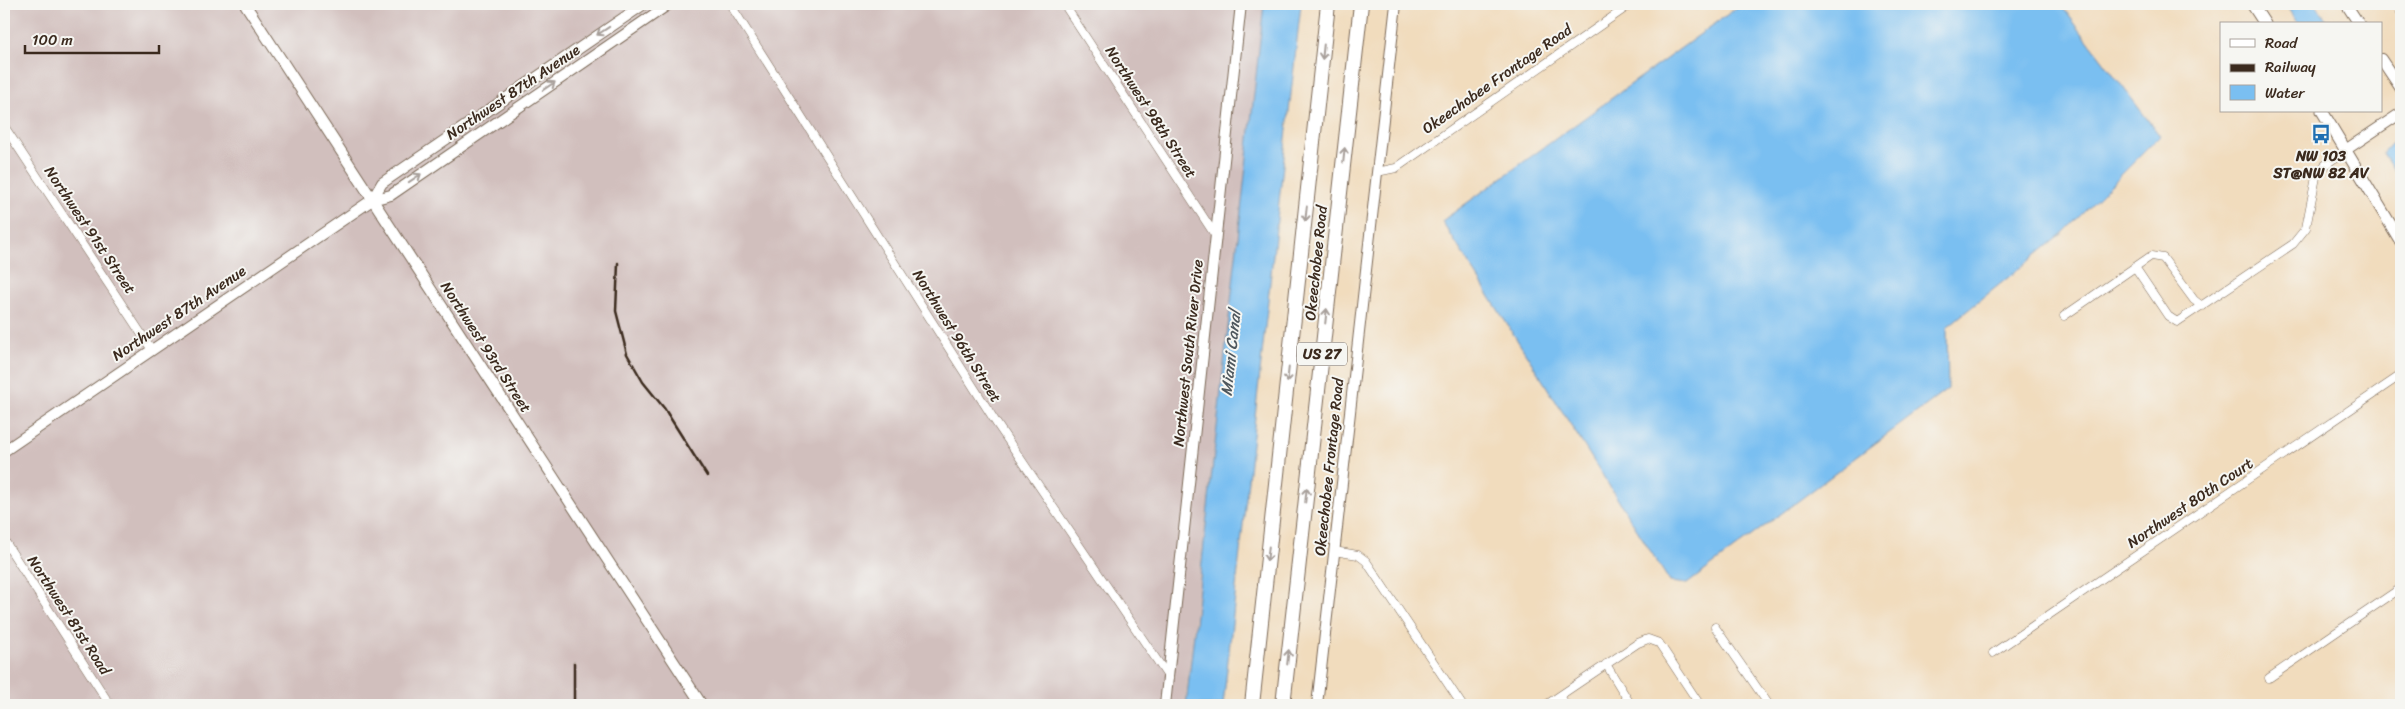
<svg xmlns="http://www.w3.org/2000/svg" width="2405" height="709" viewBox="0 0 2405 709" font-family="Sriracha,sans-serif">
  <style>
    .industrial { fill: #d1bfbd }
    .water { fill: #7abff1; stroke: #5a7488 }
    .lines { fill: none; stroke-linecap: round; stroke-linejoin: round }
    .street-casing { stroke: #7b6856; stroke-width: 9 }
    .secondary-casing { stroke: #7b6856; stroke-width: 12 }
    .primary-casing { stroke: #7b6856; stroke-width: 13 }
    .highway-casing { stroke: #7b6856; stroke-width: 16 }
    .street { stroke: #fff; stroke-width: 8 }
    .secondary { stroke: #fff; stroke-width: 10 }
    .primary { stroke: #fff; stroke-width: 11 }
    .highway { stroke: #fff; stroke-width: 14 }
    .rail { stroke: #3b2a1e; stroke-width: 2.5 }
    .oneway { stroke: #a79f9a }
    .labels { text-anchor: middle; stroke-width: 4; stroke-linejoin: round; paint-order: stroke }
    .shield { fill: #f6f6f2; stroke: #73675e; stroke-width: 1 }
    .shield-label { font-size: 14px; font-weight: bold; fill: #3b2a1e }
    .street-label { font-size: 15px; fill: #3b2a1e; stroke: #f6f6f2 }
    .poi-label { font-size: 15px; font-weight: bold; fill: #3b2a1e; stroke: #f6f6f2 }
    .water-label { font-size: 16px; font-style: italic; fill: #4e575d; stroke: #f6f6f2 }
  </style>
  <rect width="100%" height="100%" fill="#f6f6f2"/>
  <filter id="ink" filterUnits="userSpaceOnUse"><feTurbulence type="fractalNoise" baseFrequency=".02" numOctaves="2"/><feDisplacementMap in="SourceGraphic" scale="10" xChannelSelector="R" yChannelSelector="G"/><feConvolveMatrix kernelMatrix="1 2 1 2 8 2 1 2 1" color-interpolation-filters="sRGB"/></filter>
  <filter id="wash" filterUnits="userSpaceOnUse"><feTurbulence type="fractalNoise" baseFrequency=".0096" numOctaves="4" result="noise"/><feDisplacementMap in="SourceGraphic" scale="20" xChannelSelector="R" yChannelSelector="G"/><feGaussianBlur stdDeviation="1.12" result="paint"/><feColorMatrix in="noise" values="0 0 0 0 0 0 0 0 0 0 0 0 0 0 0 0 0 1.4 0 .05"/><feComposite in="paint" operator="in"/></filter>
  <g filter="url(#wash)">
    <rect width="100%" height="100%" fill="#f1dcbd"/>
    <path class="industrial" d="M 4,4 L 1264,4 L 1185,705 L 4,705 Z"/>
    <path class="water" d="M 1264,4 L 1301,4 L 1223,705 L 1186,705 Z
      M 1742,4 L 2060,4 L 2160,136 L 2063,233 L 1947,327 L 1948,389 L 1687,584 L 1670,582 L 1442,221 Z
      M 2285,4 L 2316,4 L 2329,24 L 2298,24 Z
      M 2401,140 L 2401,181 L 2383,153 L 2391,144 Z"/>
  </g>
  <g filter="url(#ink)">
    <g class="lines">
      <defs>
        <path id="street" d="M 730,4 L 997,424 L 1169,678
          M 1064,4 L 1215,235
          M 2396,4 L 2401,12
          M 4,126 L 152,350
          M 1377,172 L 1396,168 L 1631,4
          M 2135,267 L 2168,316 L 2177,322 L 2293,244 L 2306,228 L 2316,177 L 2325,165 L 2347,149
          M 2064,316 L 2151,256 L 2163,258 L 2194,300 L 2202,306
          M 4,540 L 110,705
          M 1334,551 L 1358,555 L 1366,561 L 1462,705
          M 1715,627 L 1769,705
          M 1993,653 L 2401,375
          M 1606,664 L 1631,705
          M 2269,678 L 2401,588
          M 1560,696 L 1566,705
          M 1546,705 L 1638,643 L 1648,639 L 1659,643 L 1700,705"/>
        <path id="secondary" d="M 245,4 L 702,705
          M 2346,4 L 2359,24
          M 2381,59 L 2401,89
          M 2347,149 L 2401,113
          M 372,200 L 382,183 L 644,4
          M 4,451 L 372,200 L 391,195 L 669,4
          M 1165,705 L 1241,4
          M 1317,705 L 1396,4"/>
        <path id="primary" d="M 2252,4 L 2265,24
          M 2322,111 L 2401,242"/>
        <path id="highway" d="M 1252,705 L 1328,4
          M 1283,705 L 1361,4"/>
      </defs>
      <use href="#street" class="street-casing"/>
      <use href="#secondary" class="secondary-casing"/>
      <use href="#primary" class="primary-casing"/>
      <use href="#highway" class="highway-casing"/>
      <use href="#street" class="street"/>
      <use href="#secondary" class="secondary"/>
      <use href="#primary" class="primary"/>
      <use href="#highway" class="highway"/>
      <path class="rail" d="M 618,263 L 616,311 L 627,354 L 643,382 L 664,408 L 707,476
        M 574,705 L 574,663"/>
    </g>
    <defs><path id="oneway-shaft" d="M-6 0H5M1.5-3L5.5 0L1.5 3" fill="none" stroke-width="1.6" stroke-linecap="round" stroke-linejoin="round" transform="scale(1.25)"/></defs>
    <g class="oneway">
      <use href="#oneway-shaft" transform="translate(603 31) rotate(146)"/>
      <use href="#oneway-shaft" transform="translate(1323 52) rotate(96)"/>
      <use href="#oneway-shaft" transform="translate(549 86) rotate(-34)"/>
      <use href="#oneway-shaft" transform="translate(1344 155) rotate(-84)"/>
      <use href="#oneway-shaft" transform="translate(415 178) rotate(-34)"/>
      <use href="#oneway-shaft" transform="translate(1306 214) rotate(96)"/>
      <use href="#oneway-shaft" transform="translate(1326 316) rotate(-84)"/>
      <use href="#oneway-shaft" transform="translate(1288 375) rotate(96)"/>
      <use href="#oneway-shaft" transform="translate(1306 495) rotate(-84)"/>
      <use href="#oneway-shaft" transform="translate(1268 554) rotate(96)"/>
      <use href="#oneway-shaft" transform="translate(1288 657) rotate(-84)"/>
    </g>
  </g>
  <defs>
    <symbol id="bus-bare" viewBox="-9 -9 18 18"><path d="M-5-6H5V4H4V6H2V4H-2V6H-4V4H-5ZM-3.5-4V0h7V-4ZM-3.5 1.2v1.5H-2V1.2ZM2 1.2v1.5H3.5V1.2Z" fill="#1f6fb2" stroke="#f6f6f2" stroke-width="2.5" paint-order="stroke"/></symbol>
  </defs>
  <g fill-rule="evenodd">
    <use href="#bus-bare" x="2307" y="120" width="28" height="28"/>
  </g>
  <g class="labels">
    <rect class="shield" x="1297" y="342.5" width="50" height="23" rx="4"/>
    <g class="shield-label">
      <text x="1322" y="359">US 27</text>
    </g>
    <g class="street-label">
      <text transform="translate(1497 79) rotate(-35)" y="5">Okeechobee Frontage Road</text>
      <text transform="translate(513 92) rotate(-34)" y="5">Northwest 87th Avenue</text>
      <text transform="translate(1151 112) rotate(57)" y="5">Northwest 98th Street</text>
      <text transform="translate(90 230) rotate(56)" y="5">Northwest 91st Street</text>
      <text transform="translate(1316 263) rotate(-84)" y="5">Okeechobee Road</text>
      <text transform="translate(179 313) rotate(-34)" y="5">Northwest 87th Avenue</text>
      <text transform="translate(957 336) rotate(58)" y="5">Northwest 96th Street</text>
      <text transform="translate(486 347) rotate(57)" y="5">Northwest 93rd Street</text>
      <text transform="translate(1188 353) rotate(-84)" y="5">Northwest South River Drive</text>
      <text transform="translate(1329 467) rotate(-84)" y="5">Okeechobee Frontage Road</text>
      <text transform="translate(2190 503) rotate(-34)" y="5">Northwest 80th Court</text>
      <text transform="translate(69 615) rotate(57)" y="5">Northwest 81st Road</text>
    </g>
    <g class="poi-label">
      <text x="2321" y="161">NW 103<tspan x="2321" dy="17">ST@NW 82 AV</tspan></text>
    </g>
    <g class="water-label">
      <text transform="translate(1230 353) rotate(-84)" y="6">Miami Canal</text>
    </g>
  </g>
  <rect width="2405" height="709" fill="none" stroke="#f6f6f2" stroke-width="20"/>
  <rect x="2220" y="22" width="162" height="90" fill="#f6f6f2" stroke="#aba49d"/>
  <rect x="2230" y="39" width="25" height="8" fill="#ffffff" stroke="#aba49d"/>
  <text x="2265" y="48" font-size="15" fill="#3b2a1e">Road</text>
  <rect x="2230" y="64" width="25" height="8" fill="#3b2a1e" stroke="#aba49d"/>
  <text x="2265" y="72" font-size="15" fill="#3b2a1e">Railway</text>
  <rect x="2230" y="85" width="25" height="15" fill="#7abff1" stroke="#aba49d"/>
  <text x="2265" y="98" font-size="15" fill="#3b2a1e">Water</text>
  <path d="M25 45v8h134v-8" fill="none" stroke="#3b2a1e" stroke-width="2.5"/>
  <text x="32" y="45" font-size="15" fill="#3b2a1e" stroke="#f6f6f2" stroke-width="4" paint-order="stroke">100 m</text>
</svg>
